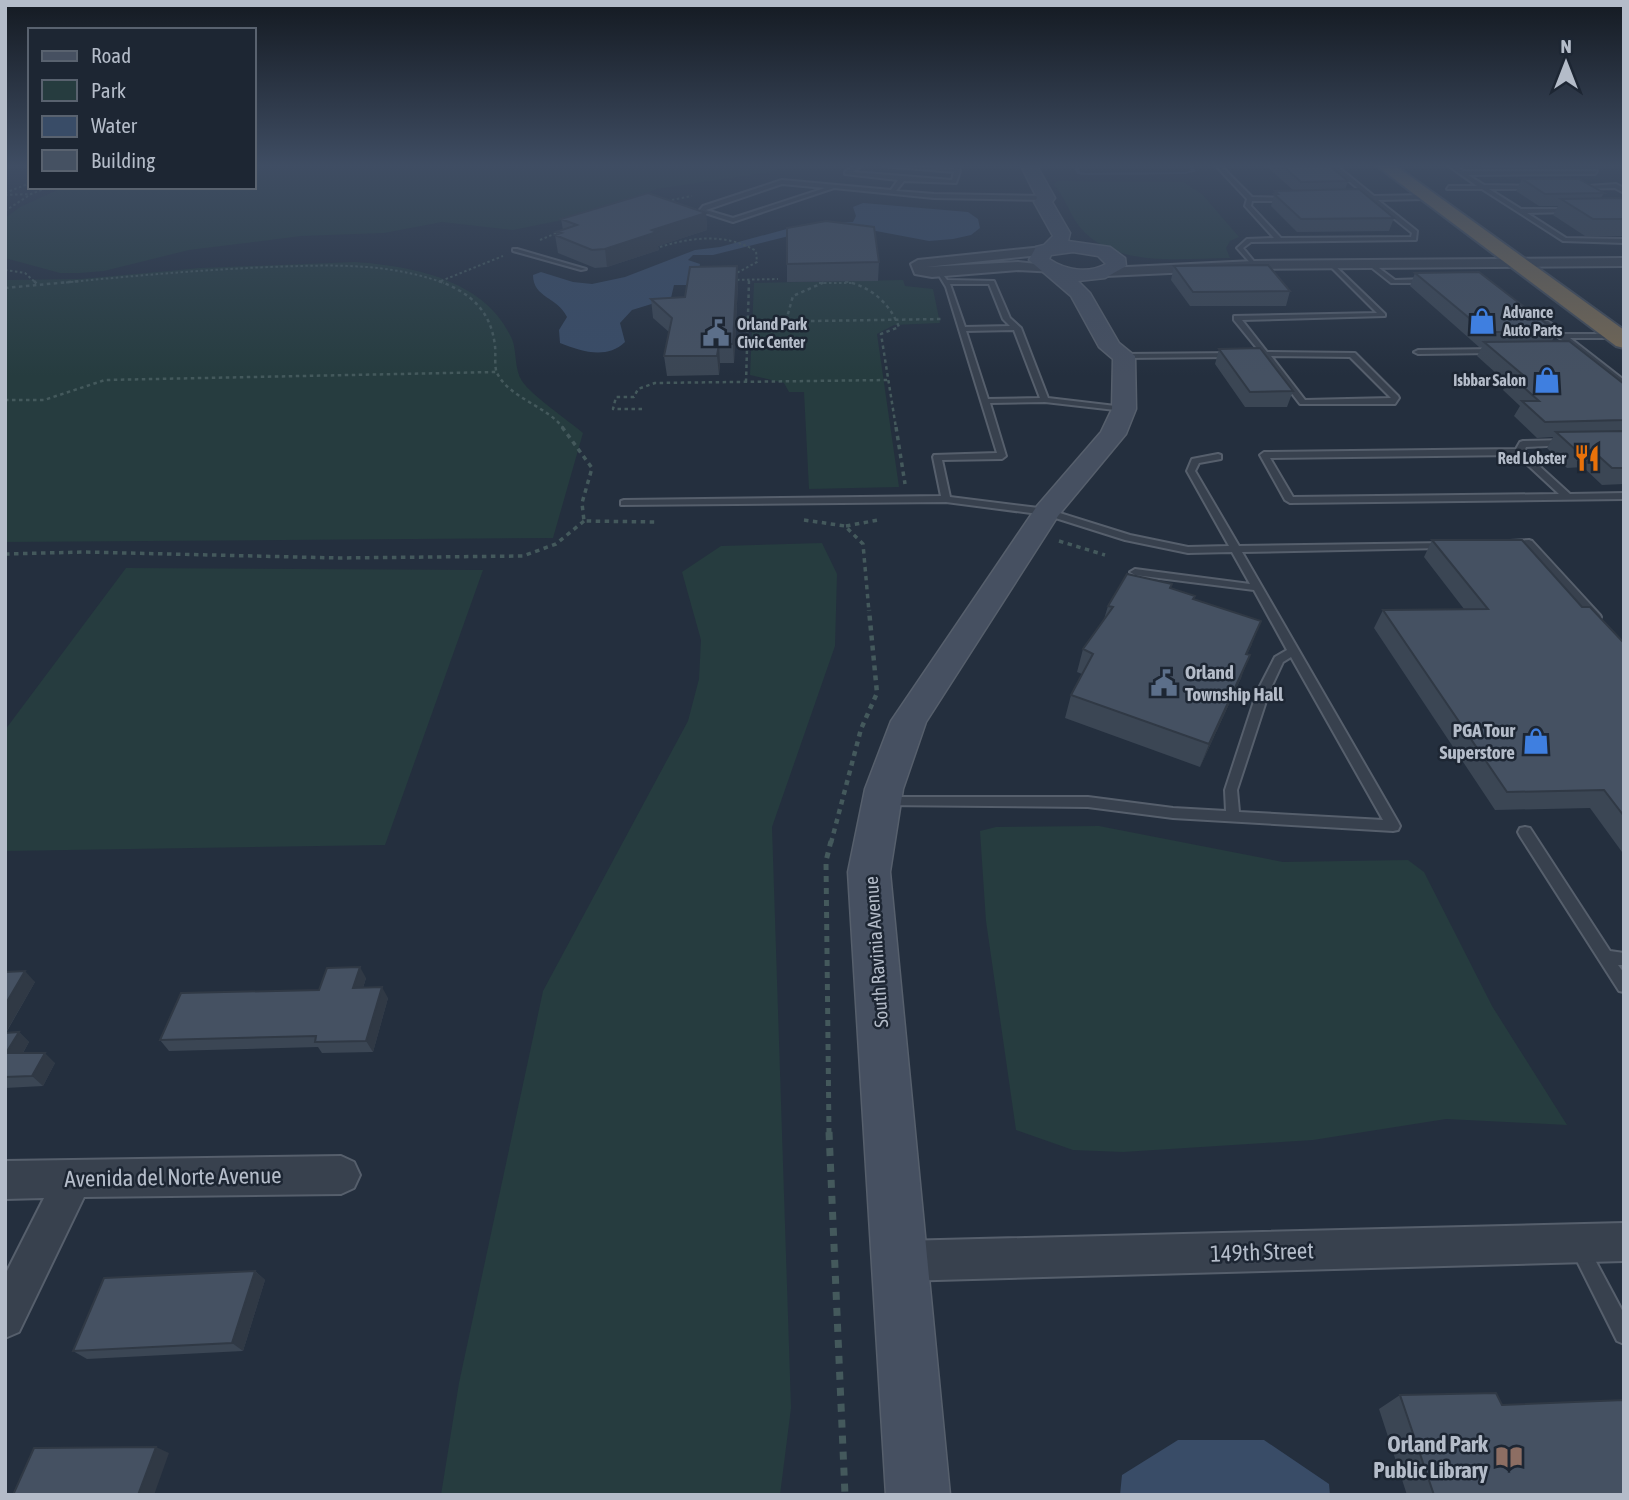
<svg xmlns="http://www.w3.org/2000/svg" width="1629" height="1500" viewBox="0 0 1629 1500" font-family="'Asap Condensed',sans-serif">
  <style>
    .green { fill: #263c3f }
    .water { fill: #394c67 }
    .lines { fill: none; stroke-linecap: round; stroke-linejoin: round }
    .stream { fill: #394c67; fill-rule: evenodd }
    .lane-casing { stroke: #565f6c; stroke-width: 4 }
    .street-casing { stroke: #565f6c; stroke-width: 4 }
    .secondary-casing { stroke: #565f6c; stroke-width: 3 }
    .highway-casing { stroke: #434c59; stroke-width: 4 }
    .path-far5 { stroke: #44595c; stroke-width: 2; stroke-dasharray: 2.5 2.5; stroke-linecap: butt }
    .path-far4 { stroke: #44595c; stroke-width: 2.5; stroke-dasharray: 3.5 3.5; stroke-linecap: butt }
    .path-far3 { stroke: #44595c; stroke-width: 3.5; stroke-dasharray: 4.5 4.5; stroke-linecap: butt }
    .path-far2 { stroke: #44595c; stroke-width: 4.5; stroke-dasharray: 5 5; stroke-linecap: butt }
    .path-far1 { stroke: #44595c; stroke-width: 5; stroke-dasharray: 6 6; stroke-linecap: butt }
    .path { stroke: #44595c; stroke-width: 7; stroke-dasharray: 8 8; stroke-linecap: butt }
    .lane { fill: #38414e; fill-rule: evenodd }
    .street { fill: #38414e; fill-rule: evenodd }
    .secondary { fill: #465061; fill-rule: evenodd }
    .highway { fill: #746855; fill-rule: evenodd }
    .wall { fill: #3b4654 }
    .shaded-wall { fill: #303945 }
    .building { fill: #455162; stroke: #303945; stroke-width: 2 }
    .labels { text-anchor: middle; stroke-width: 5; stroke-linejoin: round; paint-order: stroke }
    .far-poi-label { font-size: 16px; font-weight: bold; fill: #b4bcc9; stroke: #1d2633; text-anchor: start }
    .poi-label { font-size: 19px; font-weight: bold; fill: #b4bcc9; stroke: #1d2633; text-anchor: start }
    .street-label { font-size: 19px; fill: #b4bcc9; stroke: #1d2633 }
    .near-street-label { font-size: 23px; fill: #b4bcc9; stroke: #1d2633 }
    .near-poi-label { font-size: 23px; font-weight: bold; fill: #b4bcc9; stroke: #1d2633; text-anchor: end }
  </style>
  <rect width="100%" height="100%" fill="#242f3e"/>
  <path class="green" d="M 254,167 L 781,167 L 771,172 L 656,189 L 612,210 L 513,230 L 442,222 L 384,233 L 301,236 L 189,250 L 104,271 L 80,273 L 60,273 L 5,258 L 5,218 L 20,207 L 64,187 L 254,187 Z
    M 1058,181 L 1183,182 L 1202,194 L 1239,237 L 1230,241 L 1226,248 L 1230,258 C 1182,258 1113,269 1079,226 C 1069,213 1065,196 1053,184 Z
    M 355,262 C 413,266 486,280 512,339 C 517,351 514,369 522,381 C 530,394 569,421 583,433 L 553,538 L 5,542 L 5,280 L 81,279 L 200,268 Z
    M 903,280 L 905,286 L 933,289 L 940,323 L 894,325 L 877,334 L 899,487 L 809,489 L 804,392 L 789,392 L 784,383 L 750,375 L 754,283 Z
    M 822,543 L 837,574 L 835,646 L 772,827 L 791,1408 L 780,1495 L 441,1495 L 459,1383 L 543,991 L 688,721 L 699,679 L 701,640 L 682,572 L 721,546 Z
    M 126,568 L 483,570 L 385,845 L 5,851 L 5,730 Z
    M 1099,826 L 1283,862 L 1408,860 L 1424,872 L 1492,1006 L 1567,1125 L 1446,1119 L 1313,1140 L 1123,1152 L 1073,1150 L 1016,1130 L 986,921 L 980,831 L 996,827 Z"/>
  <path class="water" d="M 863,203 L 968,212 L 978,219 L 980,228 L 971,235 L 953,239 L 929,241 L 876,231 L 789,236 L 713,255 L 693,255 L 688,260 L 700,264 L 697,280 L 688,285 L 674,285 L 671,298 L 632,310 L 620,323 L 625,342 C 606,360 581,351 560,343 L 559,330 L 567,317 C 558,297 533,298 533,275 L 541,272 L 573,282 L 592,284 L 625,277 L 695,250 L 720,247 L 805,224 L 853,222 L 856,216 L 853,207 Z
    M 1178,1440 L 1264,1440 L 1329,1484 L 1330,1495 L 1120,1495 L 1122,1475 Z"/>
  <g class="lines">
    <path class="stream" d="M 1078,166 L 1080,172 L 1086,173 L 1186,172 L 1192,170 L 1189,166 L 1193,166 L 1196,171 L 1186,174 L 1086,175 L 1077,174 L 1074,167 Z"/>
    <defs>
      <path id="lane" d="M 854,166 L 861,166 L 853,172 L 952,180 L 954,172 L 883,166 L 954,169 L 953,166 L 959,166 L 960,171 L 956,183 L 904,181 L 896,191 L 934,194 L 1046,196 L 1049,198 L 1046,200 L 934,198 L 834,188 L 733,222 L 699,211 L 703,206 L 782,180 L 891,190 L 898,180 L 845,174 L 845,172 ZM 782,184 L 825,188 L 733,218 L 706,210 Z
        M 1216,166 L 1221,166 L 1252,197 L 1290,198 L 1288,201 L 1252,201 L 1251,206 L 1281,238 L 1411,237 L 1412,233 L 1371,200 L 1367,199 L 1368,197 L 1331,166 L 1337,166 L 1374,196 L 1426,195 L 1429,197 L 1426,199 L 1378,200 L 1417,231 L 1416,240 L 1251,242 L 1243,248 L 1257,265 L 1254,267 L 1237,248 L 1247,239 L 1274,238 L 1245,206 L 1247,199 Z
        M 1455,166 L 1463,171 L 1597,171 L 1595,174 L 1468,175 L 1484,185 L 1537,186 L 1535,189 L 1489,189 L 1521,209 L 1573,209 L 1571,212 L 1527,213 L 1566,238 L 1624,239 L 1624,243 L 1563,241 L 1482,189 L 1447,189 L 1449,186 L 1477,186 L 1449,166 Z
        M 1616,184 L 1624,188 L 1624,193 L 1615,188 L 1578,189 L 1575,187 Z
        M 513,249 L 517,249 L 586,269 L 581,270 L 513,251 Z
        M 1331,262 L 1385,314 L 1385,316 L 1242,320 L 1267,352 L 1355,353 L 1398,396 L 1399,398 L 1395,404 L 1300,404 L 1263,356 L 1250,357 L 1246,355 L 1260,352 L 1234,320 L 1234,316 L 1377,313 L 1329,265 L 1329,263 ZM 1271,356 L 1350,357 L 1391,398 L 1305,400 Z
        M 1367,262 L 1371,262 L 1395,280 L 1426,279 L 1429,281 L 1426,283 L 1391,283 L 1367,264 Z
        M 937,272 L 941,272 L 947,280 L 994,281 L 1010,318 L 1021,328 L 1048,398 L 1124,407 L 1128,409 L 1124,411 L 1045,402 L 990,403 L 1006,456 L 1002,459 L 942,460 L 950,497 L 1047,509 L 1130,535 L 1188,547 L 1229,546 L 1187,471 L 1192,459 L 1218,454 L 1221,455 L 1221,459 L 1199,463 L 1195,471 L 1239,546 L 1446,543 L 1446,547 L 1443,548 L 1242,552 L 1398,822 L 1400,826 L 1398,830 L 1393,831 L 1173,818 L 1088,807 L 880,805 L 879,802 L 880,799 L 885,797 L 1088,797 L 1173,808 L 1226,811 L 1225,790 L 1257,692 L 1275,657 L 1287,650 L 1254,590 L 1135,575 L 1130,572 L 1135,569 L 1250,584 L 1232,552 L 1188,553 L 1125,540 L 1046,515 L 946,502 L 621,505 L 621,501 L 624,500 L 941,496 L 933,457 L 934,455 L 997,453 L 946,287 ZM 950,284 L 989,284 L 1003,319 L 1010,326 L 965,327 ZM 1014,330 L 1040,398 L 988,399 L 966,331 ZM 1291,657 L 1383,820 L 1239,812 L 1237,790 L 1269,692 L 1283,662 Z
        M 1542,321 L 1548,321 L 1564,334 L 1620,334 L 1620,338 L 1570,338 L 1624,380 L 1624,386 L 1542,325 Z
        M 1497,349 L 1498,351 L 1494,353 L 1418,354 L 1414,352 L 1418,350 Z
        M 1235,353 L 1235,357 L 1232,357 L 1124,358 L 1120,356 L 1124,354 Z
        M 1565,440 L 1569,443 L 1568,445 L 1526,447 L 1524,452 L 1570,494 L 1624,493 L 1624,499 L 1290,503 L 1285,500 L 1260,455 L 1264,452 L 1516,449 L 1520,442 L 1523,441 ZM 1517,455 L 1559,494 L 1293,497 L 1270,458 Z
        M 1529,540 L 1532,541 L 1600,615 L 1601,617 L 1600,619 L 1592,619 L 1526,546 L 1510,547 L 1505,544 L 1510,541 Z
        M 1525,827 L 1530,828 L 1610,951 L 1624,953 L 1624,965 L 1618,965 L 1624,973 L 1624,992 L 1619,991 L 1520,836 L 1518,832 L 1520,828 Z
        M 1580,1240 L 1586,1243 L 1624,1314 L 1624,1344 L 1617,1341 L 1571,1249 L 1574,1243 Z"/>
      <path id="street" d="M 1043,247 L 1050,251 L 1048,254 L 926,267 L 1018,262 L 1056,266 L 1056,272 L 1018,270 L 932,277 L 915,274 L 911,264 L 918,260 Z
        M 1624,258 L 1624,266 L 1254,269 L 1106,276 L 1099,272 L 1106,268 L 1254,261 Z
        M 341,1156 L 354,1162 L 360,1175 L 354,1188 L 341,1194 L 84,1197 L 19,1332 L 5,1338 L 5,1275 L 44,1198 L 5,1199 L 5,1161 Z
        M 1624,1223 L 1624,1261 L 901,1281 L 887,1275 L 881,1261 L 887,1247 L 901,1241 Z"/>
      <path id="secondary" d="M 1021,166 L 1037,166 L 1055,198 L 1052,202 L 1070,233 L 1068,241 L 1110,247 L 1125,258 L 1126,266 L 1105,278 L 1078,281 L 1090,293 L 1119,343 L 1135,356 L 1136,409 L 1126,434 L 1058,516 L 926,722 L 903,789 L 890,872 L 950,1495 L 886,1495 L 848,872 L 865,789 L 891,721 L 1037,506 L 1101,432 L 1112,409 L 1113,359 L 1099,347 L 1071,296 L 1029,260 L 1036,247 L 1044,245 L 1053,236 L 1034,202 L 1037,198 ZM 1073,252 L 1098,256 L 1106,264 C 1088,274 1065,270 1049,259 L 1051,255 Z"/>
      <path id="highway" d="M 1377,166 L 1396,166 L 1624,330 L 1624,348 L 1616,346 Z"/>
    </defs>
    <use href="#lane" class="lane-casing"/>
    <use href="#street" class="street-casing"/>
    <use href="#secondary" class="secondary-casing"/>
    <use href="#highway" class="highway-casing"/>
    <path class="path-far5" d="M 5,193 L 30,183
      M 5,195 L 31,194
      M 667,201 L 692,196
      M 5,211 L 31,194 L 49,187
      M 540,240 L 561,231
      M 660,247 C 692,237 726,233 756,251 L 757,262 L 733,275
      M 5,270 L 25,273 L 36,283
      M 732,280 L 778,279
      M 441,281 L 503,256
      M 61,283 C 130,276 199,270 269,267 C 329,265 386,262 444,283
      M 749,283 L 749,280
      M 819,283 L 852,283"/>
    <path class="path-far4" d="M 34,281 L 37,284
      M 439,281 C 471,293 491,311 495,346 C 496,354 494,367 497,373 C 509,398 547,406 563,428
      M 845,281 C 871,287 889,302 899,327 L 881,334 L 896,428
      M 5,288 L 80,281
      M 786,321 L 793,296 L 827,281
      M 748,322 L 943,319
      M 746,382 L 749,281
      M 5,400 L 44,400 L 105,380 L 496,372
      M 642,409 L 613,409 L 616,397 L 634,397 L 638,389 L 655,383 L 888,380"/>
    <path class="path-far3" d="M 562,427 L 592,468 L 582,503 L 584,521 L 655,522
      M 896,427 L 905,484
      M 804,520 L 845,526 L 863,544 L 869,612
      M 846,526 L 878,520
      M 1059,541 L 1105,555
      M 5,554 L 84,552 L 339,558 L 523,556 L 556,544 L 584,521"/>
    <path class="path-far2" d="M 831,843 L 861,729 L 877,693 L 869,610"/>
    <path class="path-far1" d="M 829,1134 L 826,861 L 831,841"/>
    <path class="path" d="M 829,1132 L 845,1495"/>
    <use href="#lane" class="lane"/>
    <use href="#street" class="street"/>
    <use href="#secondary" class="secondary"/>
    <use href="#highway" class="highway"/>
  </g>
  <path class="wall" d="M 1266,166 L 1330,166 L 1348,181 L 1345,190 L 1394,218 L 1389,231 L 1297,232 L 1271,206 L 1275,191 L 1293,190 Z
    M 1481,166 L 1537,166 L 1536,168 L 1484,168 Z
    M 1522,179 L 1604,193 L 1601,198 L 1624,199 L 1624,236 L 1585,236 L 1553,215 L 1558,206 L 1539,206 L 1516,191 Z
    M 706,213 L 707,230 L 658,246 L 659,250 L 607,267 L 595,268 L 558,253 L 555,235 L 557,235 L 556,232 L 563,230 L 561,219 Z
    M 787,228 L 879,262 L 878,281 L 787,282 Z
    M 737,266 L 738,284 L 734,363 L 720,363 L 719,375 L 667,376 L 664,356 L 669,332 L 653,318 L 651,299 L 685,297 Z
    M 1174,266 L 1290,291 L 1286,306 L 1190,306 L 1171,280 Z
    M 1415,273 L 1557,332 L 1552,341 L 1624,384 L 1624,484 L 1602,485 L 1583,467 L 1567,468 L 1547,448 L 1553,437 L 1537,438 L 1514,416 L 1520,406 L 1503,390 L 1507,383 L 1477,356 L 1482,347 L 1479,347 L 1410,286 Z
    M 1219,349 L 1293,391 L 1287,407 L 1245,407 L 1215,364 Z
    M 1432,540 L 1582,607 L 1624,643 L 1624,852 L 1622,852 L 1590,808 L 1495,810 L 1374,628 L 1383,610 L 1464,609 L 1424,557 Z
    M 1171,588 L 1195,596 L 1193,600 L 1252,644 L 1247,654 L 1241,678 L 1200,767 L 1065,718 L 1071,695 L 1082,674 L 1077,672 L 1083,649 L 1104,619 L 1108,606 Z
    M 5,972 L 35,982 L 6,1033 L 19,1032 L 29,1042 L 23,1053 L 55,1063 L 43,1086 L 5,1088 Z
    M 366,978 L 363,988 L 388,998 L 373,1052 L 322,1053 L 318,1047 L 169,1051 L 160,1040 L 319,990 Z
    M 255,1271 L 265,1280 L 243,1351 L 87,1359 L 73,1351 Z
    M 1400,1395 L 1502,1405 L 1624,1495 L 1407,1495 L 1379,1409 Z"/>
  <path class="shaded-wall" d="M 706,213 L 707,230 L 658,246 L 659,250 L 607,267 L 605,249 L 652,230 Z
    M 737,266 L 738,284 L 734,363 L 733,344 Z
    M 719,344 L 720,363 L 719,375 L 717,356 Z
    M 1261,621 L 1252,644 L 1237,677 L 1246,654 Z
    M 1250,655 L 1241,678 L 1200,767 L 1209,744 Z
    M 360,967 L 366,978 L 359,1000 L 353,988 Z
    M 25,971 L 35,982 L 5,1034 L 5,1005 Z
    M 382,987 L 388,998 L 373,1052 L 366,1041 Z
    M 19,1032 L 29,1042 L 17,1063 L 6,1053 Z
    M 45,1053 L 55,1063 L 43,1086 L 32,1076 Z
    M 255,1271 L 265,1280 L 243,1351 L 232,1343 Z
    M 156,1447 L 169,1453 L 154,1495 L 138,1495 Z"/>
  <path class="building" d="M 1283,166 L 1330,166 L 1348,181 L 1301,182 Z
    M 1522,179 L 1579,179 L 1604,193 L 1545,194 Z
    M 1359,189 L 1394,218 L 1301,219 L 1274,194 L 1278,194 L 1275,191 Z
    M 648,193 L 706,213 L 652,230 L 657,232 L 605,249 L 592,250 L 555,235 L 561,233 L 556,232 L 577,225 L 561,219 Z
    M 1621,198 L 1624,199 L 1624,219 L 1593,219 L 1561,199 Z
    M 826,221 L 874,227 L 879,262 L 787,264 L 787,228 Z
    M 1268,265 L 1290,291 L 1193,292 L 1174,266 Z
    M 737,266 L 733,344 L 719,344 L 717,356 L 664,356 L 672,318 L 651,299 L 685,297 L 690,267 Z
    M 1479,272 L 1557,332 L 1486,332 L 1415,273 Z
    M 1569,341 L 1624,384 L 1624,420 L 1545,422 L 1522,401 L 1539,401 L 1510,375 L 1523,375 L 1484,342 Z
    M 1260,348 L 1293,391 L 1250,392 L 1219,349 Z
    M 1624,431 L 1624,468 L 1612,468 L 1593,451 L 1577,451 L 1556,432 Z
    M 1432,540 L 1522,540 L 1582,607 L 1590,607 L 1624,643 L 1624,816 L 1604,790 L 1507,792 L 1383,610 L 1488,609 Z
    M 1127,574 L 1172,584 L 1170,588 L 1195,596 L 1193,599 L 1261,621 L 1246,654 L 1250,655 L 1209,744 L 1071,695 L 1093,654 L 1083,649 L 1113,607 L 1108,606 Z
    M 360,967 L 353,988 L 382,987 L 366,1041 L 315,1042 L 316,1036 L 160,1040 L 181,993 L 319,990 L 327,968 Z
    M 25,971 L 5,1005 L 5,972 Z
    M 19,1032 L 6,1053 L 45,1053 L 32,1076 L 5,1077 L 5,1033 Z
    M 255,1271 L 232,1343 L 73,1351 L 104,1278 Z
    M 1496,1393 L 1502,1405 L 1624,1400 L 1624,1495 L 1434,1495 L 1400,1395 Z
    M 156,1447 L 138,1495 L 13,1495 L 34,1448 Z"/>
  <linearGradient id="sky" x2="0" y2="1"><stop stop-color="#141a22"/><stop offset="0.44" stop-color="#3f4d63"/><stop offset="1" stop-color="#3f4d63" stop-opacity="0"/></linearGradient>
  <rect width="1629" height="376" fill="url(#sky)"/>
  <defs>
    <symbol id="shop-bare" viewBox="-9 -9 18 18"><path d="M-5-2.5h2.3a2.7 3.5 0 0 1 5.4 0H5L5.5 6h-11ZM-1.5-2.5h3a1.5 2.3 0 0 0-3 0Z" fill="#3f7fe0" stroke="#1d2633" stroke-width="2.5" paint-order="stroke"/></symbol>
    <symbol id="civic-bare" viewBox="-9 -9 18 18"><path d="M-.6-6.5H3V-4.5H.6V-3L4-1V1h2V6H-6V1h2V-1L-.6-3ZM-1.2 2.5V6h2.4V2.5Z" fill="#5c6f8a" stroke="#1d2633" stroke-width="2.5" paint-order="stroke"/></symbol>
    <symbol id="restaurant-bare" viewBox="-9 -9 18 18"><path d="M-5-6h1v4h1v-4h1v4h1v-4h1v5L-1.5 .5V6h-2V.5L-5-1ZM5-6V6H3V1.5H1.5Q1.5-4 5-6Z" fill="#e8710a" stroke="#1d2633" stroke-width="2.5" paint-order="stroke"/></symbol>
    <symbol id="library-bare" viewBox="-9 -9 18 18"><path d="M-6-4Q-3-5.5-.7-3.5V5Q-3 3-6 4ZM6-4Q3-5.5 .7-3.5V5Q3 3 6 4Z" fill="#8d6e63" stroke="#1d2633" stroke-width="2.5" paint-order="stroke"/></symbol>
  </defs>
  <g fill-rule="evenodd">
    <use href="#shop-bare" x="1463" y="302" width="38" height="38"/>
    <use href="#civic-bare" x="697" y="314" width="38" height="38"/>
    <use href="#shop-bare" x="1528" y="361" width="38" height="38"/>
    <use href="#restaurant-bare" x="1568" y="439" width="38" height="38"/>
    <use href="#civic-bare" x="1145" y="664" width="38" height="38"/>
    <use href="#shop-bare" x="1517" y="722" width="38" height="38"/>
    <use href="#library-bare" x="1490" y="1438" width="38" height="38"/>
  </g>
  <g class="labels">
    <g class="far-poi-label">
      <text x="1503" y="318">Advance<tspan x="1503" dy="18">Auto Parts</tspan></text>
      <text x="737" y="330">Orland Park<tspan x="737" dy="18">Civic Center</tspan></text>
      <text x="1526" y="386" text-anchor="end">Isbbar Salon</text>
      <text x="1566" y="464" text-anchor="end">Red Lobster</text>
    </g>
    <g class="poi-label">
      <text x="1185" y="679">Orland<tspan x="1185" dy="22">Township Hall</tspan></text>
      <text x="1515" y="737" text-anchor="end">PGA Tour<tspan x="1515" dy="22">Superstore</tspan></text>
    </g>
    <g class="street-label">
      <text transform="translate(876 952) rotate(-94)" y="7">South Ravinia Avenue</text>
    </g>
    <g class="near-street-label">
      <text transform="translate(173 1177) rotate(-1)" y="8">Avenida del Norte Avenue</text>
      <text transform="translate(1262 1252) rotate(-2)" y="8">149th Street</text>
    </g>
    <g class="near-poi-label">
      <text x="1488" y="1452">Orland Park<tspan x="1488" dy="26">Public Library</tspan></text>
    </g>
  </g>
  <rect width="1629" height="1500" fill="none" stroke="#b4bcc9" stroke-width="14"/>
  <rect x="28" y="28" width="228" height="161" fill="#1d2633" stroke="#59626f" stroke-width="2"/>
  <rect x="42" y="51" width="35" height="10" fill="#465061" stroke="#59626f" stroke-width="2"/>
  <text x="91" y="63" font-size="21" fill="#b4bcc9">Road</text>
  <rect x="42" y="80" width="35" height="21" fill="#263c3f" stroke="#59626f" stroke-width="2"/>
  <text x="91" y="98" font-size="21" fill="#b4bcc9">Park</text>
  <rect x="42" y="116" width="35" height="21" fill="#394c67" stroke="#59626f" stroke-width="2"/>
  <text x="91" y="133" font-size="21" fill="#b4bcc9">Water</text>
  <rect x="42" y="150" width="35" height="21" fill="#455162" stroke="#59626f" stroke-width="2"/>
  <text x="91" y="168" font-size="21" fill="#b4bcc9">Building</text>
  <g transform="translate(1566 63)" stroke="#1d2633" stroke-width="5" paint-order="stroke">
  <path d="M0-5L12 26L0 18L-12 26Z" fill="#b4bcc9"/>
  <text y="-10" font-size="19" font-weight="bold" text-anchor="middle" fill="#b4bcc9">N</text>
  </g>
</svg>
